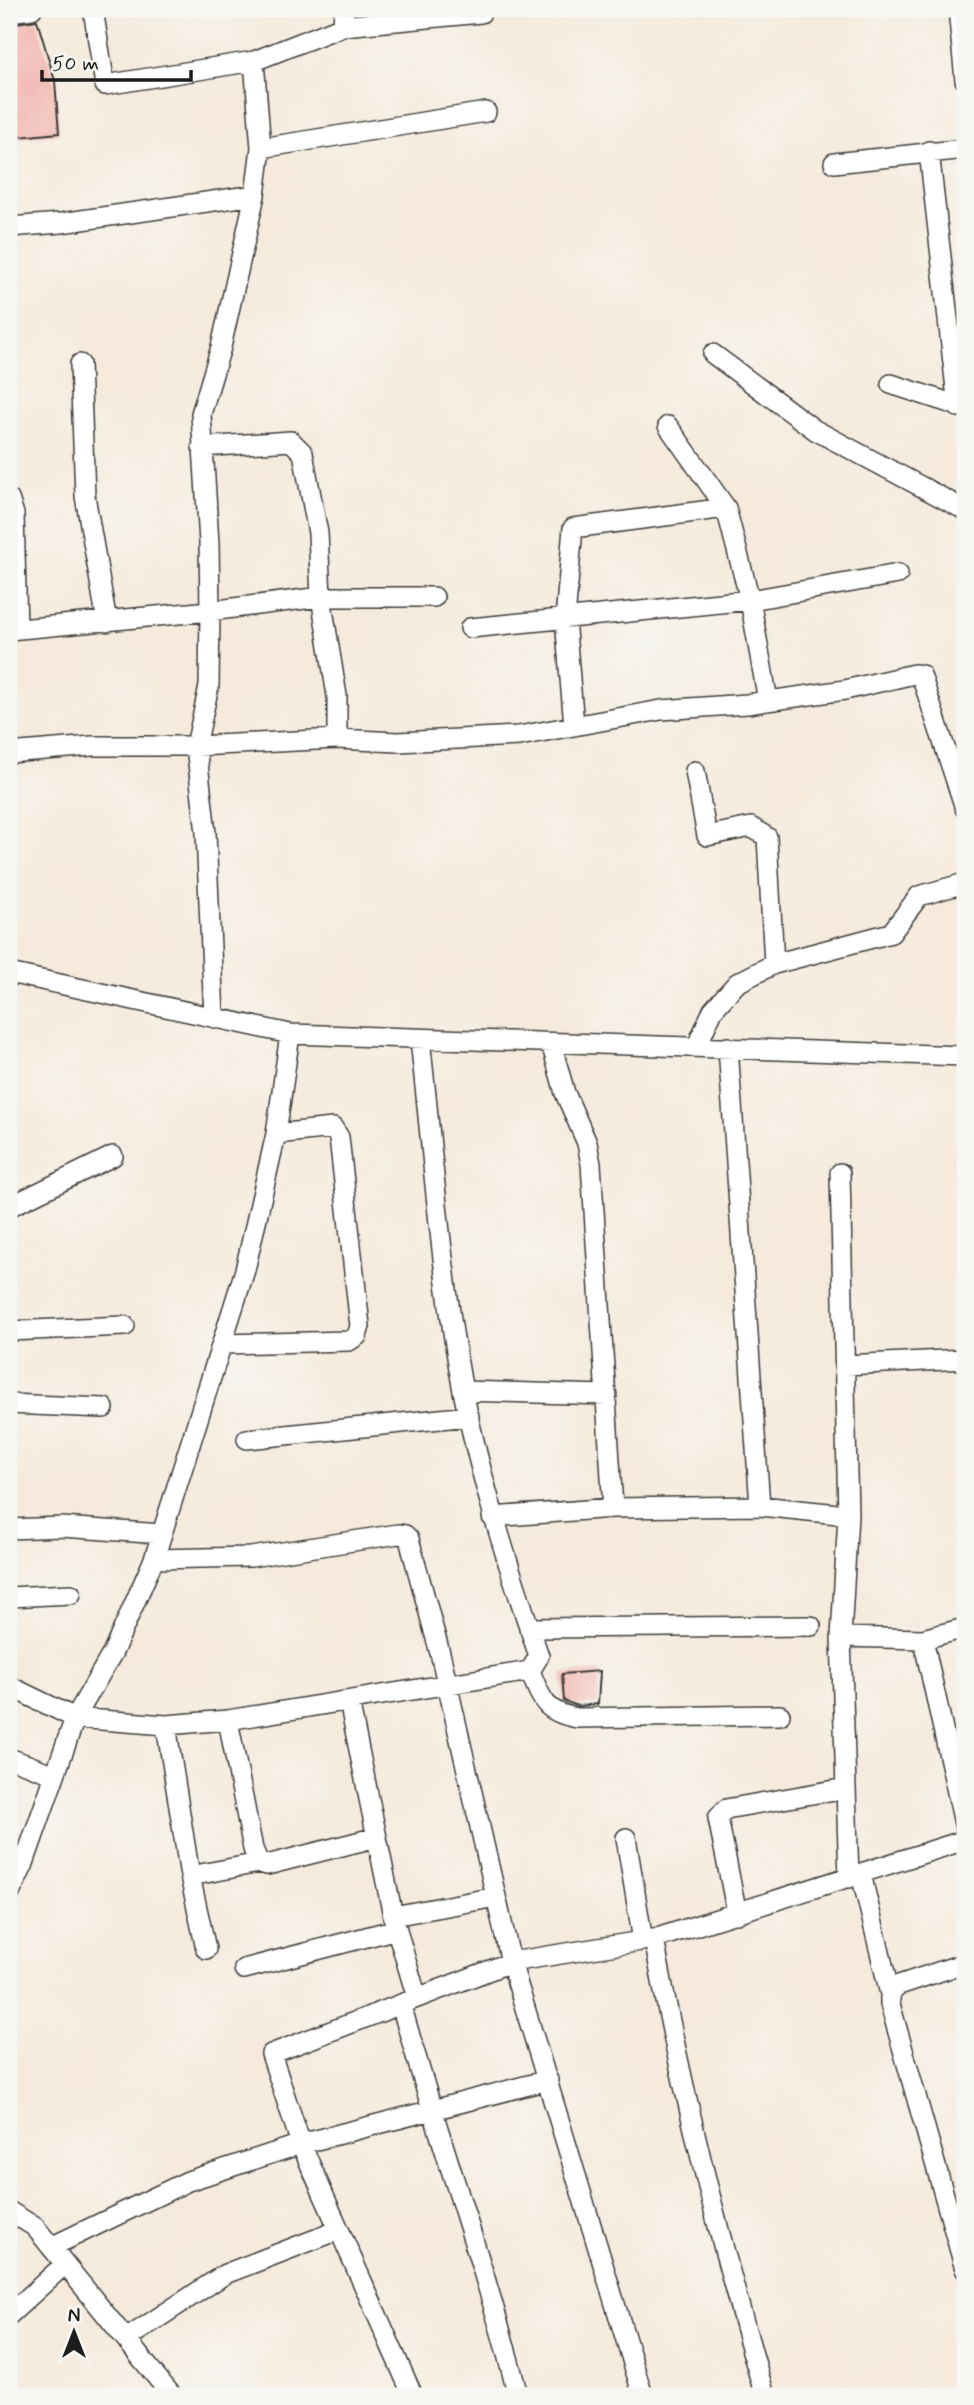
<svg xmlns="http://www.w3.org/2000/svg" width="974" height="2405" viewBox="0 0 974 2405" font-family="Mynerve,sans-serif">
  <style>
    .building { fill: #f2aca6 }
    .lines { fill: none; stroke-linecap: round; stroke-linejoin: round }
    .minor-casing { stroke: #3d3b39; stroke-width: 22 }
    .minor { stroke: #fff; stroke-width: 19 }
  </style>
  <rect width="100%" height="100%" fill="#f6f6f2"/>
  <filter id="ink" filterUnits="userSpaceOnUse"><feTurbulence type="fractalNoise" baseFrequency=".0143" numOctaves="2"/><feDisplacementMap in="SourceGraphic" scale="14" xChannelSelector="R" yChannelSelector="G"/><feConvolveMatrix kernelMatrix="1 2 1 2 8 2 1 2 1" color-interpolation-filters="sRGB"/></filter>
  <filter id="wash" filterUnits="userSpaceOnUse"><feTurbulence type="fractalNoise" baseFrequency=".00686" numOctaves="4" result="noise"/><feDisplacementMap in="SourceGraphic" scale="28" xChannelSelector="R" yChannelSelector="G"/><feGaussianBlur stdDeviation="1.57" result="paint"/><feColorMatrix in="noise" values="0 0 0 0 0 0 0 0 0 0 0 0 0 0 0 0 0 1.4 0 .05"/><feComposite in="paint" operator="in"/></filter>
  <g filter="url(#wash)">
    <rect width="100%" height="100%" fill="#f5eadb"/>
    <g id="blocks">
      <path class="building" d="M 37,20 L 55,81 L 59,133 L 9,138 L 9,24 Z
        M 600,1671 L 598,1704 L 578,1706 L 564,1701 L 562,1674 Z"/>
    </g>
  </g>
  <g filter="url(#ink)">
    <use href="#blocks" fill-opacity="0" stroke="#3d3b39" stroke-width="2"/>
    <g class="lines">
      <defs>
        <path id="minor" d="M 958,9 L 965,80
          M 9,12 L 32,9
          M 343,26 L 481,13
          M 254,61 L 343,26 L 344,9
          M 261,148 L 486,112
          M 929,151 L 958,407
          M 834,163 L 965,149
          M 9,227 L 61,223 L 255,195
          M 713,354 L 815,430 L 965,510
          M 80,364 L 85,496 L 107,622
          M 891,384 L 965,408
          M 668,426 L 726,508 L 750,600 L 768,701
          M 202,447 L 291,441 L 303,453 L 318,533 L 321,597 L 337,696 L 337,739
          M 9,499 L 14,514 L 17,629
          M 470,628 L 750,600 L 898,574
          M 9,630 L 210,611 L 209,543 L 201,414 L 221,347 L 255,195 L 261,148 L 254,61 L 105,85 L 93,9
          M 574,726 L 565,619 L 573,528 L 726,508
          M 9,753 L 92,746 L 196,746 L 337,739 L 398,742 L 519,736 L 661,710 L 747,704 L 845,690 L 914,674 L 921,675 L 965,808
          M 695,771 L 707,836 L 751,827 L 767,837 L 774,964
          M 9,973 L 290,1034 L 965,1056
          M 214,1018 L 206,833 L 196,746 L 209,686 L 210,611 L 321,597 L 434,597
          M 551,1043 L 565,1093 L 587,1143 L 591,1164 L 613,1508 L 760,1506 L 848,1515 L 841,1637 L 923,1639 L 965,1828
          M 697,1046 L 713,1010 L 737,983 L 774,964 L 891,933 L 919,896 L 965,883
          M 728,1047 L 760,1506
          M 840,1173 L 848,1515
          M 9,1207 L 113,1156
          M 9,1331 L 125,1326
          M 223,1344 L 349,1341 L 357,1336 L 360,1326 L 339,1137 L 333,1128 L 276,1134
          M 845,1365 L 965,1359
          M 463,1391 L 607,1395
          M 9,1404 L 104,1408
          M 247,1439 L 469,1416
          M 492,1517 L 613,1508
          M 9,1529 L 62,1527 L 162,1534
          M 154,1559 L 251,1557 L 398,1534 L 405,1535 L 409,1539 L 441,1657 L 511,1962 L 643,2396
          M 9,1597 L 71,1594
          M 529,1628 L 811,1626
          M 841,1637 L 849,1878
          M 923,1639 L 965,1628
          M 530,1671 C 542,1700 544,1712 577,1718 L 780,1715
          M 9,1686 L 75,1718 L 166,1725 L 228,1720 L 530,1671 L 539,1656 C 509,1569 481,1482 463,1391 C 441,1275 433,1156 420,1039
          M 349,1701 L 393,1916 L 496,1897
          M 228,1720 L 253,1849 L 259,1863 L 267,1865 L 377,1837
          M 166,1725 L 190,1876 L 206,1949
          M 9,1758 L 55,1775
          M 626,1838 L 643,1941
          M 861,1874 L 890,1994
          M 190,1876 L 259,1863
          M 9,1895 L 23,1866 L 75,1718 L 113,1652 L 154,1559 L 245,1270 L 276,1134 L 290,1034
          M 737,1914 L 718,1818 L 726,1809 L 846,1788
          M 393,1917 L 417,1998
          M 654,1939 C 682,2093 721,2246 765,2396
          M 965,1963 L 899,1985 L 890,1994 L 890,2004 L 965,2269
          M 244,1969 L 397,1929
          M 401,2004 C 437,2136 485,2264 518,2396
          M 9,2211 L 35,2227 L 172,2396
          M 51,2247 L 188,2181 L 301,2144 L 548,2080
          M 9,2315 L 65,2264
          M 126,2339 L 225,2274 L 339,2230
          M 413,2396 L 301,2144 L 271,2054 L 511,1962 L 654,1939 L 965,1840"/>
      </defs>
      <use href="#minor" class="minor-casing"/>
      <use href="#minor" class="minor"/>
    </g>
  </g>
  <rect width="974" height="2405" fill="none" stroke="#f6f6f2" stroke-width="35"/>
  <g transform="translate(74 2332)" stroke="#f6f6f2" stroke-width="5" paint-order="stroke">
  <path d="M0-5L12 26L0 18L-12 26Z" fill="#1c1c1c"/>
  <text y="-10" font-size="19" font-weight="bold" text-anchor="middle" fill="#1c1c1c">N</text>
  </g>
  <path d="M42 70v10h149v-10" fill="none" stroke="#1c1c1c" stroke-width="3.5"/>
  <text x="52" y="70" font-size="21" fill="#1c1c1c" stroke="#f6f6f2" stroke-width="5" paint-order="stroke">50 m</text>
</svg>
